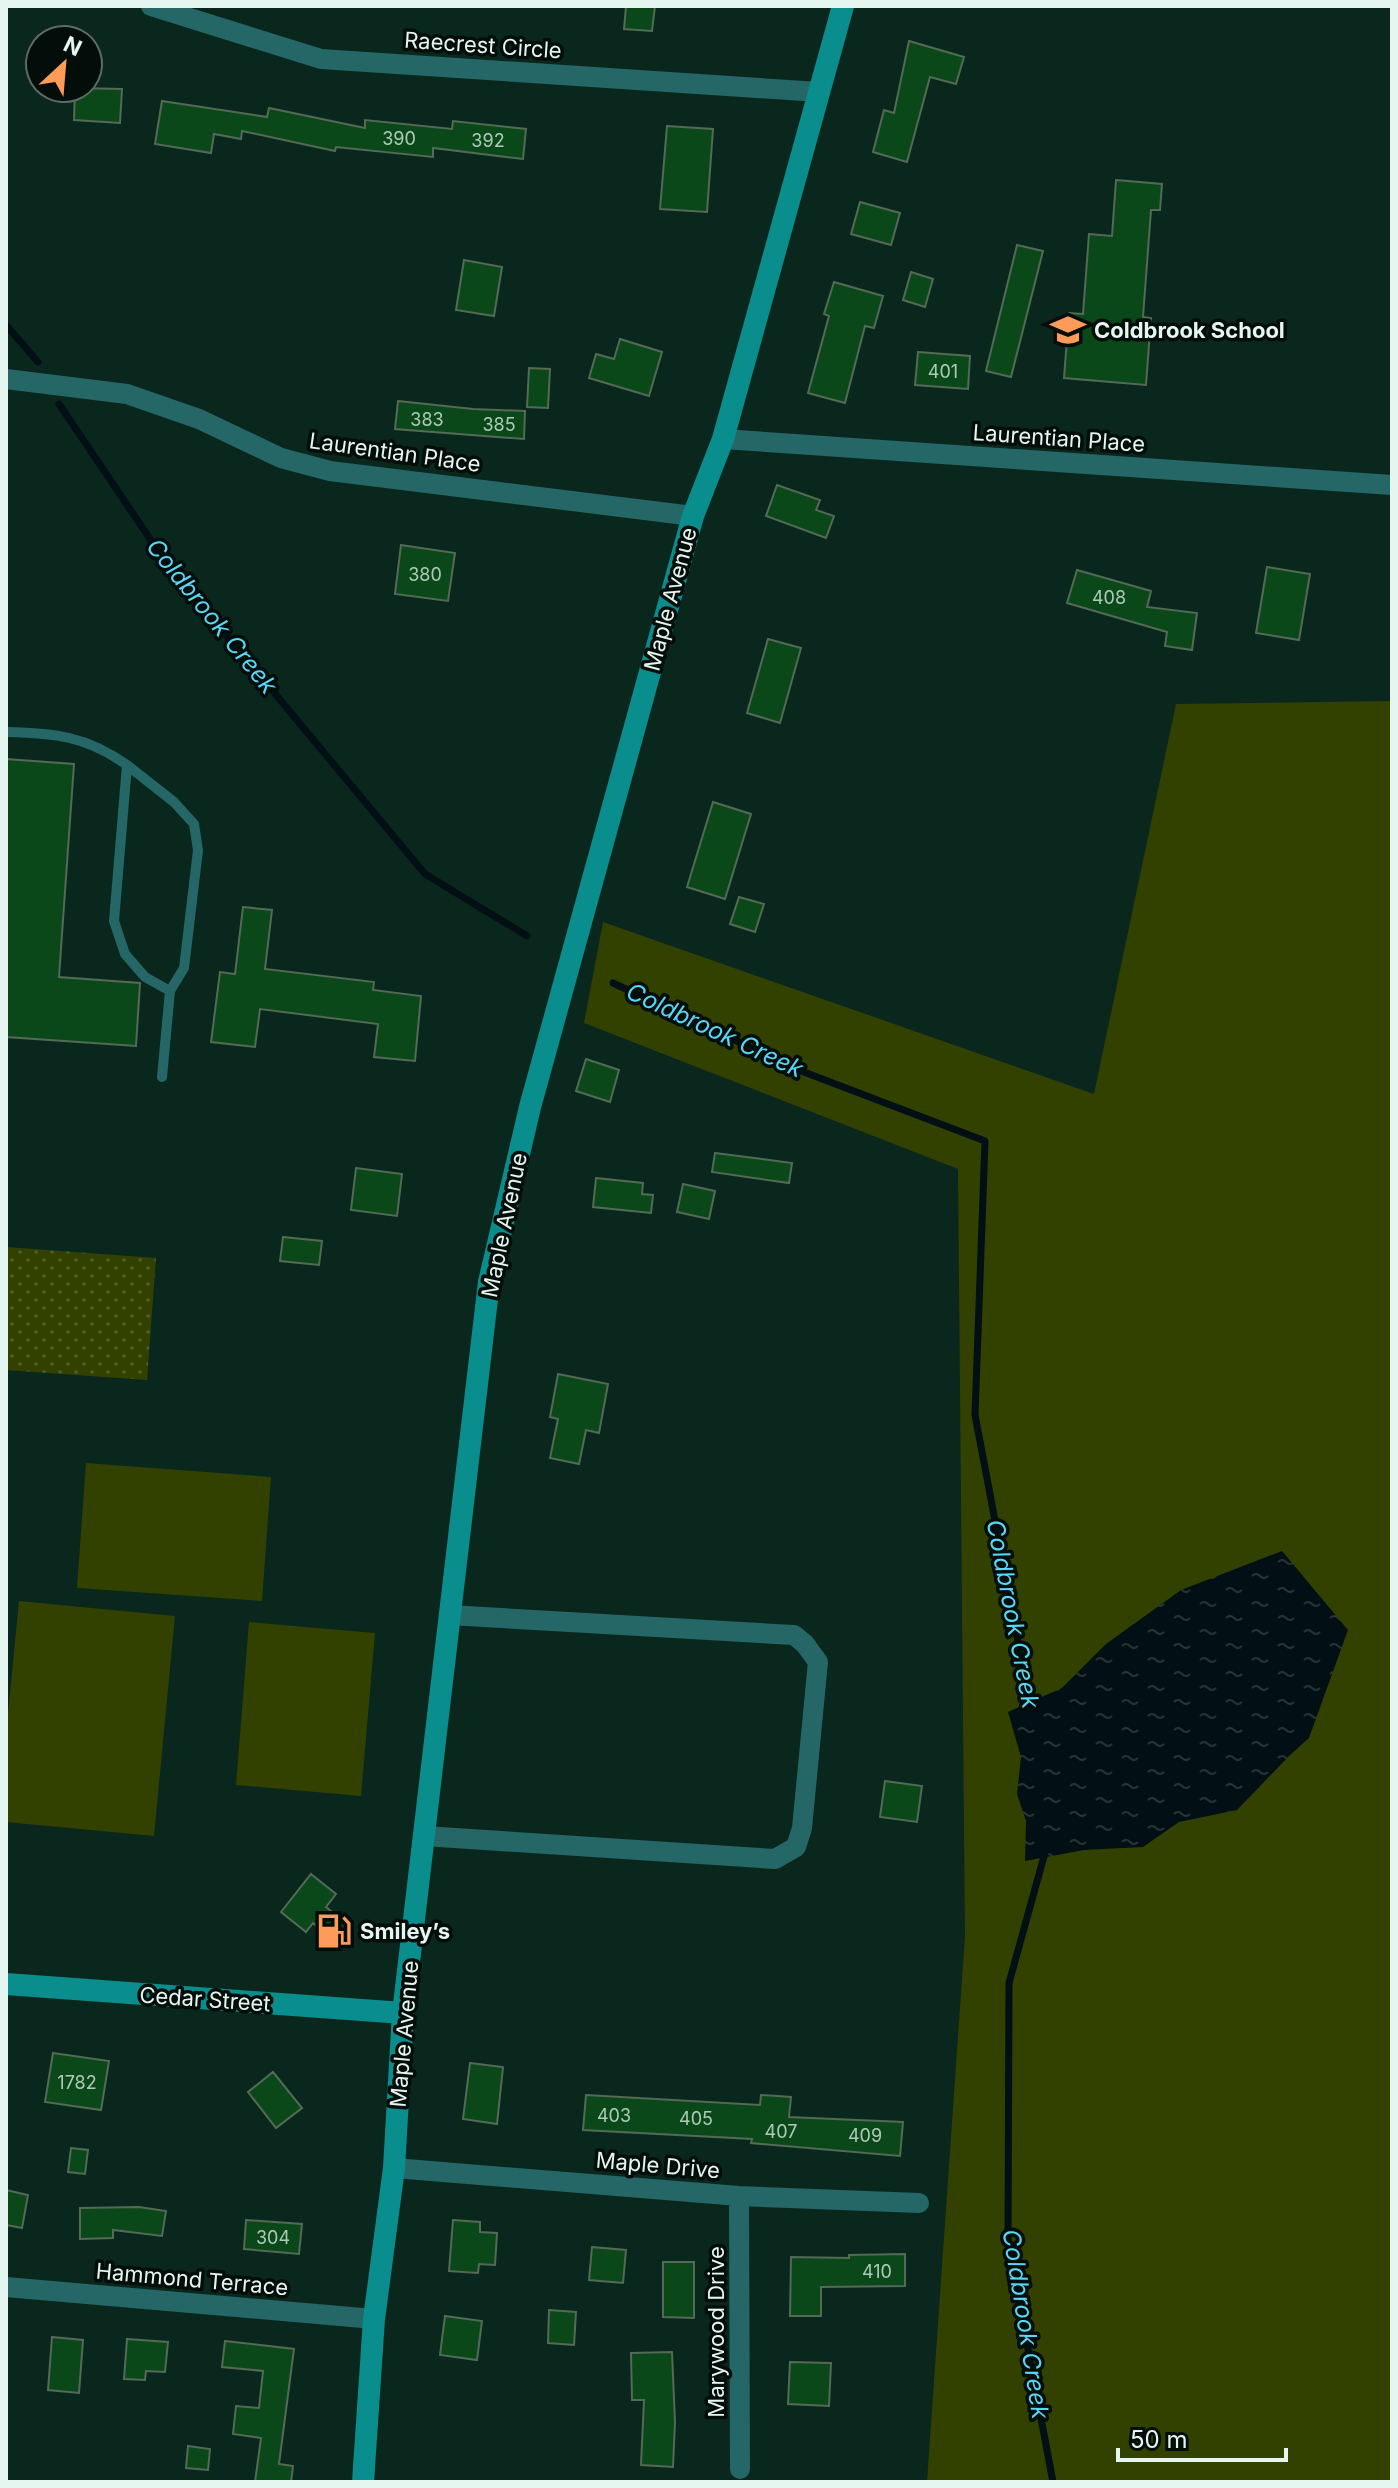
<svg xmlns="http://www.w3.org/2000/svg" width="1398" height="2488" font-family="Inter,sans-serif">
  <defs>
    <pattern id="park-dots" width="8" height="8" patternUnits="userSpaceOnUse" patternTransform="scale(2)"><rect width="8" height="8" fill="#324100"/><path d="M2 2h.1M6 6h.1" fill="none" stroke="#505d26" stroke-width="1.8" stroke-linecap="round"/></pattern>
    <pattern id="water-ripples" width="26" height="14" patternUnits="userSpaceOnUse" patternTransform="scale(2)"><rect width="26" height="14" fill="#020f14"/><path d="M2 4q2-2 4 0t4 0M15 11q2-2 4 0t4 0" fill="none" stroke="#273336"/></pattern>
  </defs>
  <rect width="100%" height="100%" fill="#0a271e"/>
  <path fill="#324100" d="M 1392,701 L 1392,2482 L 927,2482 L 965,1936 L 958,1169 L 584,1023 L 603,922 L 1094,1094 L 1176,704 Z
    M 86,1463 L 271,1477 L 262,1601 L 77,1588 Z
    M 19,1601 L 175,1616 L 154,1836 L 6,1822 L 6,1734 Z
    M 249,1622 L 375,1633 L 361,1796 L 236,1785 Z"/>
  <path fill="url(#park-dots)" d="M 6,1247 L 156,1258 L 147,1380 L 6,1370 Z"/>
  <path fill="url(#water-ripples)" d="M 1282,1551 L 1348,1630 L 1309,1738 L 1290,1755 L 1237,1810 L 1179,1822 L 1143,1847 L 1084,1850 L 1025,1861 L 1026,1821 L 1017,1794 L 1021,1757 L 1008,1712 L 1062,1688 L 1106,1644 L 1181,1590 Z"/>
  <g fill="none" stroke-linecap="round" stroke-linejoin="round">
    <path stroke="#020f14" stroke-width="7" d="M 6,325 L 38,362
      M 59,404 L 167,564 L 425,874 L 527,936
      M 613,983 L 796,1069 L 985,1141 L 975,1415 L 1031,1710
      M 1046,1849 L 1009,1983 L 1008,2243 L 1053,2482"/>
  </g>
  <path fill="#0b4819" stroke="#546956" stroke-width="2" d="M 626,6 L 655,6 L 652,31 L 624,29 Z
    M 909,41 L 964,57 L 956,84 L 930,77 L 907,162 L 873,152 L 884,110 L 894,113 Z
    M 75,88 L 122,89 L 120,123 L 74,120 Z
    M 162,101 L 267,117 L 269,108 L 365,128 L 365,120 L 452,129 L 453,121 L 526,129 L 523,159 L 433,148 L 433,157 L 336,147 L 335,151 L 242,131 L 241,139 L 214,134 L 211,153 L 155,144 Z
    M 667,126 L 713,129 L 707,212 L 660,209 Z
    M 1116,180 L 1162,184 L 1160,210 L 1151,210 L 1143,317 L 1151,318 L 1146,385 L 1064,378 L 1069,313 L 1083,314 L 1089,234 L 1112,236 Z
    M 860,202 L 900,213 L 891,245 L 851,234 Z
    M 1017,245 L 1043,251 L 1011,377 L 986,371 Z
    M 464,260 L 502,267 L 494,316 L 456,310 Z
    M 911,272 L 933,279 L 925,307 L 903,300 Z
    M 834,282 L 883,296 L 874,328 L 865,326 L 845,403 L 808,393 L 829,316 L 824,314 Z
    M 620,339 L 662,352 L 649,396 L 589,378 L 596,354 L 614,359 Z
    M 918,352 L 970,356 L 968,389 L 915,385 Z
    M 529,368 L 550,369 L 548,408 L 527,407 Z
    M 398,401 L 473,409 L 525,411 L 524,439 L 395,429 Z
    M 777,485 L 820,500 L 816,510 L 834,516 L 826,538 L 766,516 Z
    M 401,545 L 455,553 L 448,601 L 395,594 Z
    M 1267,567 L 1310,574 L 1299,640 L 1256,633 Z
    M 1077,570 L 1151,591 L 1147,607 L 1197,613 L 1192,650 L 1165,646 L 1167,632 L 1067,603 Z
    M 768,639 L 801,648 L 780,723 L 747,713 Z
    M 6,759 L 74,764 L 59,977 L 140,983 L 136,1046 L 6,1037 Z
    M 713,802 L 751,814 L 725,899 L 687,887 Z
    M 739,897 L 764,904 L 755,932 L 730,924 Z
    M 243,907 L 272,910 L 265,969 L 374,982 L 373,990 L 421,996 L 415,1061 L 374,1057 L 378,1024 L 260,1009 L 255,1047 L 211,1042 L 220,972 L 235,974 Z
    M 586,1059 L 619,1070 L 610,1102 L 576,1091 Z
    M 715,1153 L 792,1163 L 789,1183 L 712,1172 Z
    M 356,1168 L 402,1174 L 397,1216 L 351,1210 Z
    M 596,1178 L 643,1183 L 642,1194 L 653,1195 L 651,1213 L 593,1207 Z
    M 683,1184 L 715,1191 L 709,1219 L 677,1212 Z
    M 283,1237 L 322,1241 L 319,1265 L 280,1261 Z
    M 558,1374 L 608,1384 L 599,1433 L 586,1430 L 579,1464 L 550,1458 L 558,1419 L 550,1417 Z
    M 885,1781 L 922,1786 L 917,1822 L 880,1817 Z
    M 311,1874 L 336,1894 L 326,1907 L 353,1929 L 339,1945 L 313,1923 L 306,1932 L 281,1912 Z
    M 53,2053 L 109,2061 L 101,2110 L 45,2102 Z
    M 470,2063 L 503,2067 L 497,2124 L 463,2119 Z
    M 273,2072 L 302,2108 L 276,2128 L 248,2092 Z
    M 586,2095 L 760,2105 L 761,2095 L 791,2097 L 789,2117 L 903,2122 L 900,2156 L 751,2143 L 752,2139 L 583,2130 Z
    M 71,2148 L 88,2150 L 85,2174 L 68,2172 Z
    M 6,2190 L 28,2195 L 22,2228 L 6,2225 Z
    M 139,2207 L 166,2211 L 162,2236 L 113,2230 L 113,2238 L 80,2239 L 80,2208 Z
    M 246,2220 L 302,2224 L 299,2254 L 244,2249 Z
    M 453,2220 L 480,2222 L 480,2232 L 497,2233 L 495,2265 L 479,2264 L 478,2273 L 449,2271 Z
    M 592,2247 L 626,2250 L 623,2283 L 589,2280 Z
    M 905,2254 L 905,2286 L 821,2287 L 821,2316 L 790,2316 L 791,2257 L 849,2258 L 849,2255 Z
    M 663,2262 L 694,2262 L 694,2318 L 663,2317 Z
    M 549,2310 L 576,2312 L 574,2345 L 548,2343 Z
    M 445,2316 L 482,2321 L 477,2360 L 440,2355 Z
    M 52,2337 L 83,2340 L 79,2393 L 48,2390 Z
    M 127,2339 L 168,2342 L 165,2372 L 146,2371 L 145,2380 L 124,2379 Z
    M 225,2341 L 294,2349 L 279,2464 L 293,2466 L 291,2482 L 255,2482 L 261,2438 L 233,2434 L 236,2406 L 259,2408 L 263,2371 L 222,2367 Z
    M 672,2352 L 675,2422 L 673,2467 L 641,2465 L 644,2400 L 632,2400 L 631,2353 Z
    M 790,2362 L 831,2363 L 829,2406 L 788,2404 Z
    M 188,2446 L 210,2449 L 208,2470 L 186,2468 Z"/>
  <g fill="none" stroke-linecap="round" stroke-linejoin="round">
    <path stroke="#256666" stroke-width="10" d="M 6,732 C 55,733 86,736 127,765 L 114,921 L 125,954 L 145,977 L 170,991 L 162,1077
      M 127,765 L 174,802 L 194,824 L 198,850 L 184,968 L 170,991"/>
    <path stroke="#256666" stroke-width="20" d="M 151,6 L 321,59 L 819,92
      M 6,379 L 127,394 L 199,419 L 281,458 L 330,471 L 693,516
      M 723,439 L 1392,485
      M 424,1836 L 775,1859 L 796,1847 L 802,1828 L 818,1662 L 805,1644 L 794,1635 L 449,1615
      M 394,2168 L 739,2196 L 919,2203
      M 739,2196 L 740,2469
      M 6,2287 L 374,2319"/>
    <path stroke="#0a8e8d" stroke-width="22" d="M 6,1984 L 403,2013
      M 363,2482 L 374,2319 L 394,2168 L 403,2013 L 489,1282 L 530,1107 L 693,516 L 723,439 L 843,6"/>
  </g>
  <defs>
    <g id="school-bare" transform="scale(2.76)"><path d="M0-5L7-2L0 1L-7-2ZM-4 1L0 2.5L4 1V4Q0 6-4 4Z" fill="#fe9b59" stroke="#030d09" stroke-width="2.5" paint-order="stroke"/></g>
    <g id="fuel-bare" transform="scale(2.76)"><path d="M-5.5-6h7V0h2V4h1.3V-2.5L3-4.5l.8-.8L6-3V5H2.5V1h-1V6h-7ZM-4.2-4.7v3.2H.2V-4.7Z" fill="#fe9b59" stroke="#030d09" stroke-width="2.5" paint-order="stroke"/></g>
  </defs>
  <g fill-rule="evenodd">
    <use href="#school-bare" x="1068" y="330"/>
    <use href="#fuel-bare" x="334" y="1931"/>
  </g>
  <g text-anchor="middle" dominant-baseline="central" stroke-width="7" stroke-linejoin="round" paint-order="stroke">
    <g font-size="18" fill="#aecaba">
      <text x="399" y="138">390</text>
      <text x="488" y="140">392</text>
      <text x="943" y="371">401</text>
      <text x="427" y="419">383</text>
      <text x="499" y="424">385</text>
      <text x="425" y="574">380</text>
      <text x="1109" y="597">408</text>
      <text x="77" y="2082">1782</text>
      <text x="614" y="2115">403</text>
      <text x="696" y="2118">405</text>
      <text x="781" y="2131">407</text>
      <text x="865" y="2135">409</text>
      <text x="273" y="2237">304</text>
      <text x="877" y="2271">410</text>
    </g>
    <g font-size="22" fill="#e5f5ef" stroke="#030d09">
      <text transform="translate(483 45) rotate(4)">Raecrest Circle</text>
      <text transform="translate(1059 438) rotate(4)">Laurentian Place</text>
      <text transform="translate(395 452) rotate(8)">Laurentian Place</text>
      <text transform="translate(670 599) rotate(-75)">Maple Avenue</text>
      <text transform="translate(504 1225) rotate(-78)">Maple Avenue</text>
      <text transform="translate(205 1999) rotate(4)">Cedar Street</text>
      <text transform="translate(404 2034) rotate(-85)">Maple Avenue</text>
      <text transform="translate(658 2165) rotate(5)">Maple Drive</text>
      <text transform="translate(192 2279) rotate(5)">Hammond Terrace</text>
      <text transform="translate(716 2332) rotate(-90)">Marywood Drive</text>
    </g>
    <g font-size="22" font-weight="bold" fill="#e5f5ef" stroke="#030d09" text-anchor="start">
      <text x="1094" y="330">Coldbrook School</text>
      <text x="360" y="1931">Smiley’s</text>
    </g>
    <g font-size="24" font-style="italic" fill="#56d8f8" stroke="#030d09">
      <text transform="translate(212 616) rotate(51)">Coldbrook Creek</text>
      <text transform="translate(715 1030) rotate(25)">Coldbrook Creek</text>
      <text transform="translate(1013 1614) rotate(79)">Coldbrook Creek</text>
      <text transform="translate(1026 2324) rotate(81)">Coldbrook Creek</text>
    </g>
  </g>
  <rect width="1398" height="2488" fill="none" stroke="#e5f5ef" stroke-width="16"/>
  <g transform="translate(64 64) rotate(26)"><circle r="38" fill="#030d09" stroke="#5d6a65" stroke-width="2"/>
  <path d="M0-6L14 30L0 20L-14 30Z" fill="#fe9b59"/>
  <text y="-12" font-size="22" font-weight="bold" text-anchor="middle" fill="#e5f5ef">N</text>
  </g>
  <path d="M1118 2448v12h168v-12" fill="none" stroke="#e5f5ef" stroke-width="4"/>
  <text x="1130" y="2448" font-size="24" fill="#e5f5ef" stroke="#030d09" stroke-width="6" paint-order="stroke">50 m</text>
</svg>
